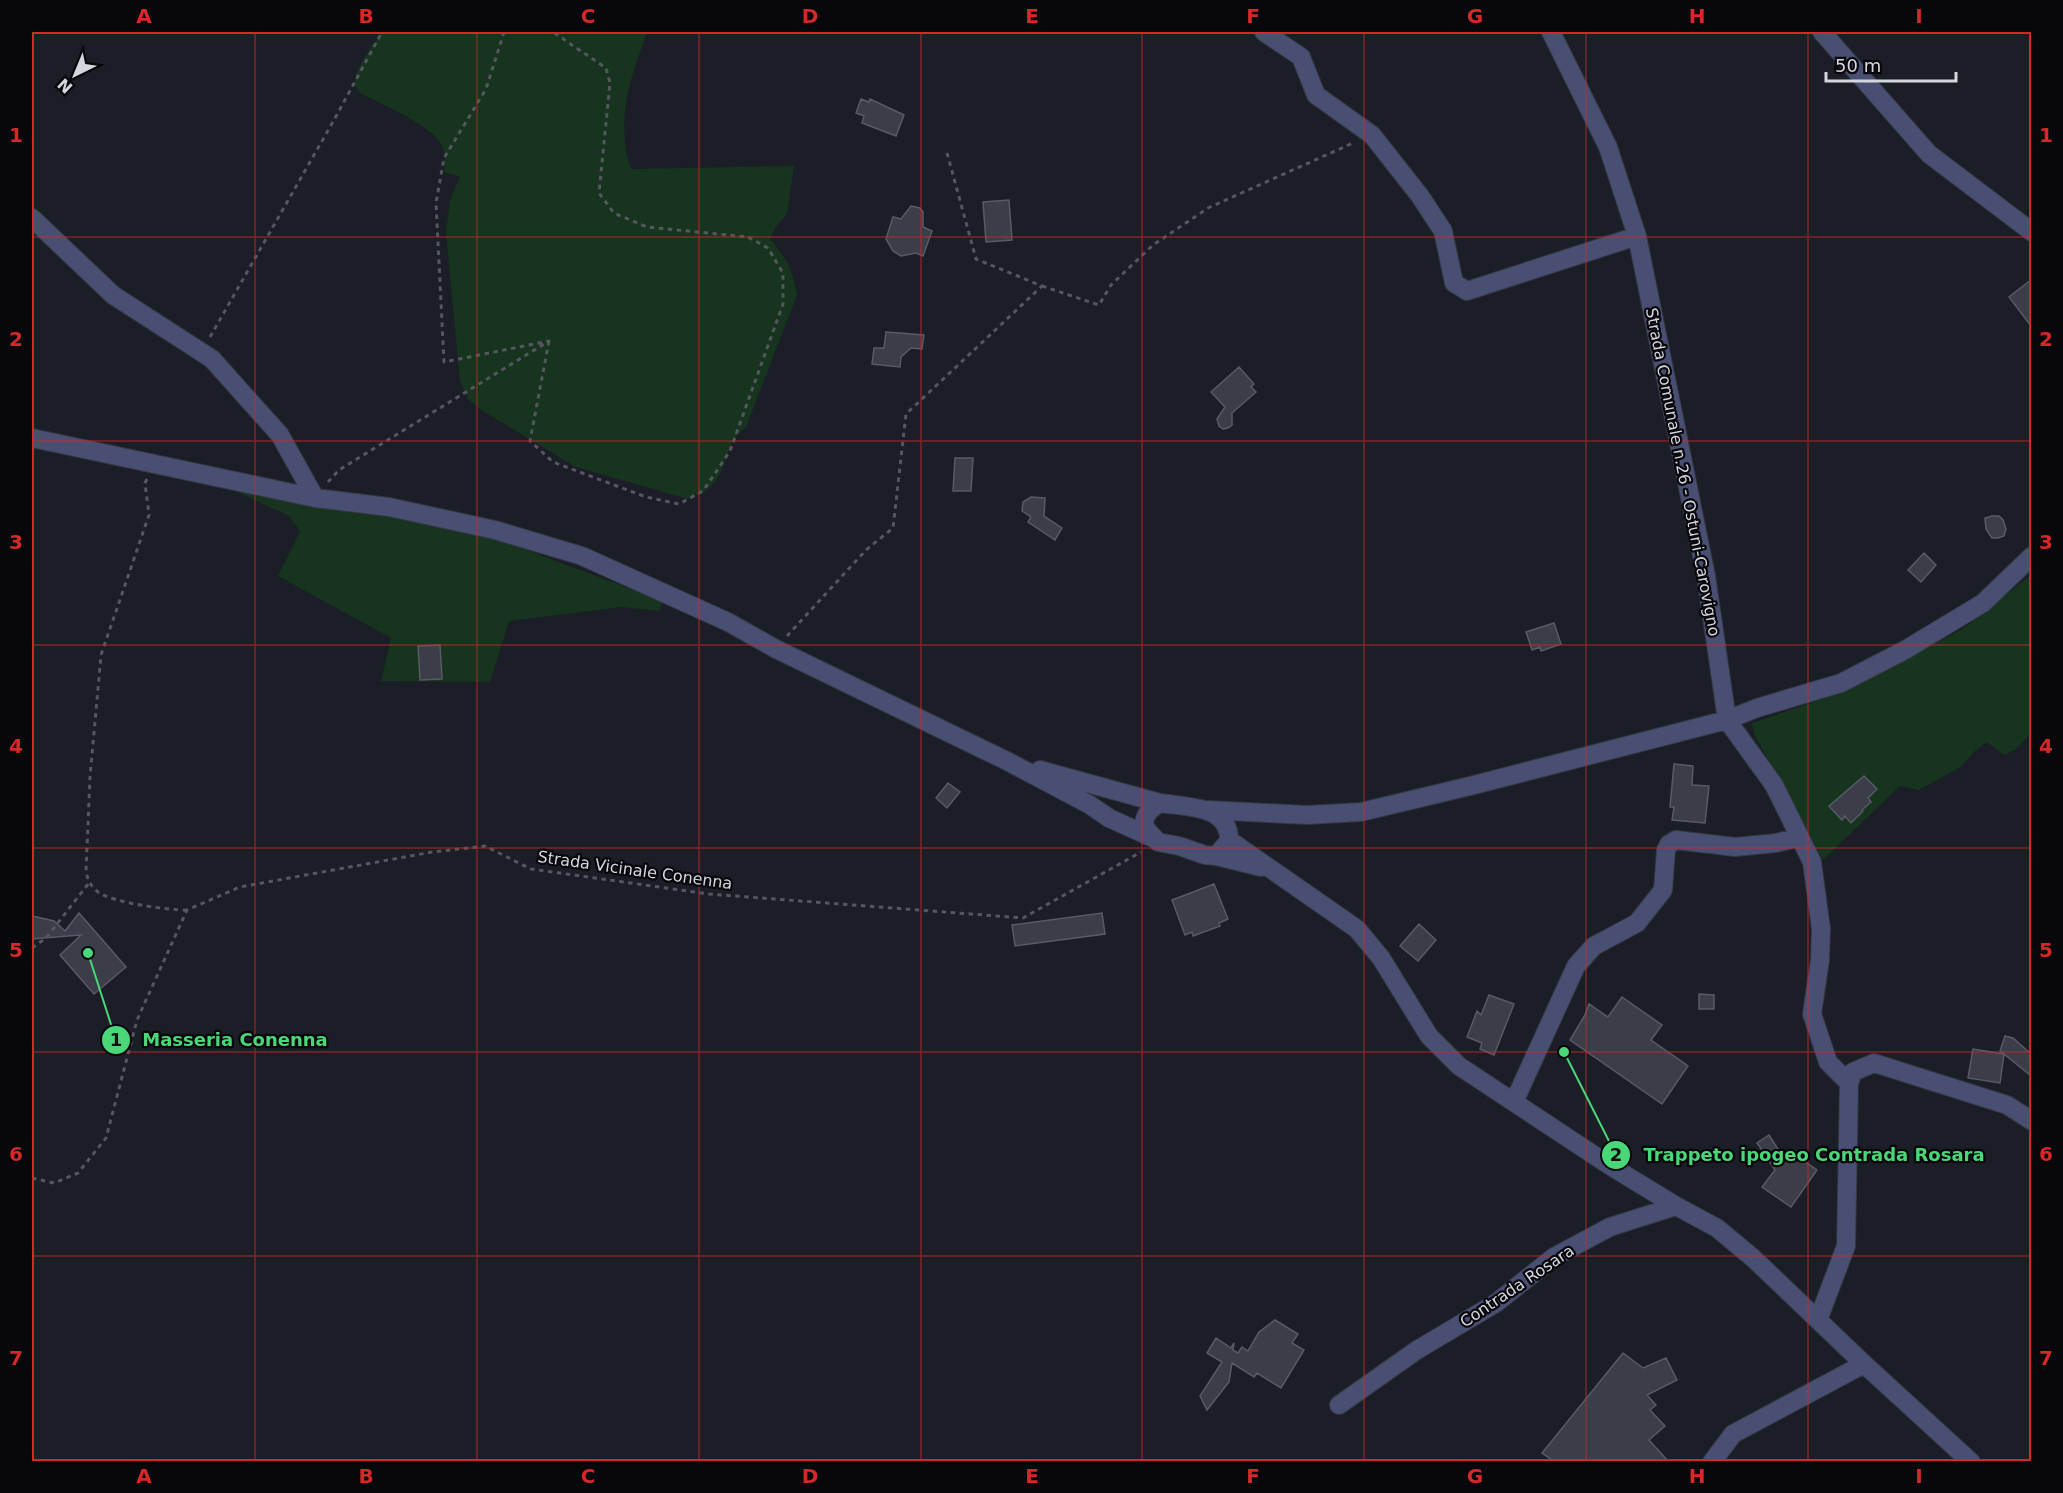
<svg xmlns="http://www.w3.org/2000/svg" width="2063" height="1493" font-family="'DejaVu Sans',sans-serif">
  <rect width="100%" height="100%" fill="#1b1d27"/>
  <path fill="#17341f" d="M 382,32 L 647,32 C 634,71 621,100 625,142 C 626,152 627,160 632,169 L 794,166 L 787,214 L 775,228 L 770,239 C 787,258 793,270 797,295 L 746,427 C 717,449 734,484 688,499 L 576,467 L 483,411 L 468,399 L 460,381 L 446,233 L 450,200 L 460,177 L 444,172 C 445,164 446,151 441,144 C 430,124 380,104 360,93 C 358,90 356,88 355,84 C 353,70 374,43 382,32 Z
    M 234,482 L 484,534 L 663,601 L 659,611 L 622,607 L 509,621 L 490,682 L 381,681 L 391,638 L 278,576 L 300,531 L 289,516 L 233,490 Z
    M 2031,575 L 2031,733 L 2015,750 L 2004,755 L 1987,742 L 1975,751 L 1962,766 L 1919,790 L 1900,786 L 1823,860 L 1754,734 L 1752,723 L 1831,696 L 1963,629 Z"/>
  <path fill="#3b3d49" stroke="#585a67" stroke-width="1.5" d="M 861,99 L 869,102 L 870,99 L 904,115 L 896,136 L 862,123 L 864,116 L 856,113 Z
    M 1009,200 L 1012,240 L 986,242 L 983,202 Z
    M 911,206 L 920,208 L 923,212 L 923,227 L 932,231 L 923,256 L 916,253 L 901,256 L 893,251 L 886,239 L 893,217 L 901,219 Z
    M 2031,280 L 2031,326 L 2009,297 Z
    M 886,332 L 924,335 L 922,349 L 911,348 L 901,357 L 900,367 L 872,364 L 874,348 L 884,348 Z
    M 1239,367 L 1254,384 L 1251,387 L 1256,392 L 1232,413 L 1232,425 L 1228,428 L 1223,429 L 1219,426 L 1217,419 L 1225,407 L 1211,392 Z
    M 955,458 L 973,458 L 971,491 L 953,491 Z
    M 1031,497 L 1045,498 L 1044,516 L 1062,528 L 1055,540 L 1028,522 L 1031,517 L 1022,511 L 1023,502 Z
    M 1992,516 L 1999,516 L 2003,520 L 2006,529 L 2004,536 L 1998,538 L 1992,538 L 1986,529 L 1985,518 Z
    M 1924,553 L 1936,565 L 1921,582 L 1908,570 Z
    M 1554,623 L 1561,644 L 1541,651 L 1540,647 L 1532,650 L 1526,632 Z
    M 440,645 L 442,679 L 420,680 L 418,646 Z
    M 1674,764 L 1693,766 L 1692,785 L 1709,786 L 1705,823 L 1672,820 L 1674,807 L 1670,807 Z
    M 1864,776 L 1877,789 L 1868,798 L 1871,802 L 1862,810 L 1863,811 L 1851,823 L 1845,816 L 1842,820 L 1829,806 Z
    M 948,783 L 960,792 L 947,808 L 936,798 Z
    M 1214,884 L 1228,919 L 1219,923 L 1220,926 L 1193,936 L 1192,932 L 1185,935 L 1172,900 Z
    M 79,913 L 126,967 L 94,994 L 60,955 L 81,935 L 32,939 L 32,916 L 54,921 L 65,931 Z
    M 1102,913 L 1105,934 L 1015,946 L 1012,925 Z
    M 1419,924 L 1436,940 L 1418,961 L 1400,946 Z
    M 1699,994 L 1714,995 L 1714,1009 L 1699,1009 Z
    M 1489,995 L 1514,1004 L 1494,1055 L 1480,1049 L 1482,1043 L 1467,1037 L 1477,1011 L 1481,1015 Z
    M 1622,997 L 1662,1025 L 1651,1040 L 1688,1066 L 1662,1104 L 1570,1040 L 1585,1015 L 1589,1004 L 1608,1017 Z
    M 2005,1036 L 2013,1038 L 2031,1054 L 2031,1076 L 2004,1054 L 2000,1083 L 1968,1078 L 1973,1049 L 2004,1054 L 2000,1051 Z
    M 1769,1135 L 1783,1157 L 1788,1150 L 1817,1170 L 1791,1207 L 1762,1187 L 1775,1170 L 1757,1143 Z
    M 1275,1320 L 1298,1334 L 1292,1343 L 1304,1350 L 1281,1388 L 1257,1373 L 1254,1377 L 1232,1363 L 1229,1382 L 1207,1410 L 1200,1396 L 1222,1362 L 1207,1353 L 1216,1338 L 1231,1348 L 1234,1343 L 1233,1350 L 1238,1353 L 1242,1347 L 1248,1351 L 1259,1332 Z
    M 1623,1353 L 1643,1368 L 1666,1358 L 1677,1380 L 1647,1395 L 1656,1405 L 1650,1410 L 1665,1426 L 1649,1440 L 1668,1461 L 1554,1461 L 1542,1453 Z"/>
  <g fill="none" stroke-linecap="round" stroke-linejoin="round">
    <g stroke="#353741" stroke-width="20">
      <path id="minor" d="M 1264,32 L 1301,57 L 1316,95 L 1372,135 L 1420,196 L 1443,231 L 1454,283 L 1467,291 L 1637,236
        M 1551,32 L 1608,147 L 1637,236 L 1706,576 L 1727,720 L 1774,785 L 1812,862 L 1821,929 L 1820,960 L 1812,1014 L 1828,1062 L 1849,1083 L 1846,1246 L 1818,1320
        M 1822,32 L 1929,154 L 2032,232
        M 32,218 L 113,295 L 212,359 L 280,435 L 315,498
        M 32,438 L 315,498 L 389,507 L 495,530 L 582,556 L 728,622 L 776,649 L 1007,761 L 1090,805 L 1109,818 L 1153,838
        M 1040,770 L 1160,803
        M 1160,803 C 1186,807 1230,805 1229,841 L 1216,856 L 1205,855 L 1179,846 L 1158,842 L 1144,827 C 1144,814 1149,810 1160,803 Z
        M 1208,810 L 1307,815 L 1361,812 L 1470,786 L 1727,720 L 1757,708 L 1841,683 L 1905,650 L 1983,603 L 2032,556
        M 1229,840 L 1357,929 L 1381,958 L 1429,1036 L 1459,1066 L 1609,1165 L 1676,1206 L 1717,1228 L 1753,1258 L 1864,1364 L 1971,1462
        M 1216,856 L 1261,867
        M 1849,1083 L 1853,1072 L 1874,1063 L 2007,1105 L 2032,1121
        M 1514,1102 L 1576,966 L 1594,946 L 1637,923 L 1663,890 L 1666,850 L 1669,844 L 1676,840 L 1735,847 L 1776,843 L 1800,837
        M 1339,1405 L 1417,1350 L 1496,1303 L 1554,1257 L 1610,1227 L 1676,1206
        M 1712,1462 L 1733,1434 L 1864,1364"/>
    </g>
    <path stroke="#55565f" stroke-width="3" stroke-dasharray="4.5 4.5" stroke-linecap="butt" d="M 1042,286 L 1099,305 L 1111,285 L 1153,245 L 1208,208 L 1353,143
      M 210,337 L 334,120 L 382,32
      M 549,341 L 530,441 L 553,462 L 646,497 L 679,504 L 703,491 L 730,451 L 783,304 L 783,273 L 768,248 L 748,237 L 647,227 L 614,213 L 599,193 L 610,83 L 606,68 L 553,32
      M 147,479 L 145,483 L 149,515 L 101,655 L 90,777 L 86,872 C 88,881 91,886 98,892 C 114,903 167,910 187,910
      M 328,482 L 339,470 L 549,341 L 444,362 L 436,203 L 444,158 L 486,89 L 504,32
      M 787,636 L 866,550 L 893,528 L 906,414 L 1042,286 L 976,259 L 947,153
      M 32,948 L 46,938 L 89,883
      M 32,1178 L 54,1183 L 78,1173 L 106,1138 L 137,1020 L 187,910 L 240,887 L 432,852 L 485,846 L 531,869 L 709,894 L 1023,918 L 1141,852"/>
    <use href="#minor" stroke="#494e73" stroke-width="18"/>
  </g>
  <path fill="none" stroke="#d62828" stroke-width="1.5" stroke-opacity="0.55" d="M 255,32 L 255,1462M 477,32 L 477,1462M 699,32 L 699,1462M 921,32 L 921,1462M 1142,32 L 1142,1462M 1364,32 L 1364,1462M 1586,32 L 1586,1462M 1808,32 L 1808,1462M 32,237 L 2032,237M 32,441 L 2032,441M 32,645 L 2032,645M 32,848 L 2032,848M 32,1052 L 2032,1052M 32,1256 L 2032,1256"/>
  <g text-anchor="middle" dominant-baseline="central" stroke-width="4.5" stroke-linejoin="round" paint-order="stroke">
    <g font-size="16" fill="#d6d7de" stroke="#07070c">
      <text transform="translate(1683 472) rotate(79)">Strada Comunale n.26 - Ostuni-Carovigno</text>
      <text transform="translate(635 870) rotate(8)">Strada Vicinale Conenna</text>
      <text transform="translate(1517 1286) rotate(-34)">Contrada Rosara</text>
    </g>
  </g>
  <path fill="none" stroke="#4ad778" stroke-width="2" d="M88 953L116 1040M1564 1052L1616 1155"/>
  <g fill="#4ad778" stroke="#07070c" stroke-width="2">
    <circle cx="88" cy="953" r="6"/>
    <circle cx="1564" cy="1052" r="6"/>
    <circle cx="116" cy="1040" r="15"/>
    <circle cx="1616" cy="1155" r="15"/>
  </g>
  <g font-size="18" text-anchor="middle" font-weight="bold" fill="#111">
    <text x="116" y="1046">1</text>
    <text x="1616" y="1161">2</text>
  </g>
  <g font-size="18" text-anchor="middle" font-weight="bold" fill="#4ad778" stroke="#07070c" stroke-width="4.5" stroke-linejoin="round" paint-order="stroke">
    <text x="235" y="1046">Masseria Conenna</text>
    <text x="1814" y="1161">Trappeto ipogeo Contrada Rosara</text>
  </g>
  <rect width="2063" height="1493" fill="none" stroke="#07070c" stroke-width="66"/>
  <g transform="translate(75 75) rotate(223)" stroke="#07070c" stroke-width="4.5" paint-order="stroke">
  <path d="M0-4.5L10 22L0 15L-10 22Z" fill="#d6d7de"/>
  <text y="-9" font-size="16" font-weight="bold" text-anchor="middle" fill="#d6d7de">N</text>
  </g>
  <path d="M1826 72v9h130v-9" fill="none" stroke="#d6d7de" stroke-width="3"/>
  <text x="1835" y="72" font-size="18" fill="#d6d7de" stroke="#07070c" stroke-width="4.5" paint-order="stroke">50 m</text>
  <rect x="33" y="33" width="1997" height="1427" fill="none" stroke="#d62828" stroke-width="2"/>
  <g font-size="20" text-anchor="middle" font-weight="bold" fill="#d62828">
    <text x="144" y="23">A</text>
    <text x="366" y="23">B</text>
    <text x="588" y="23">C</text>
    <text x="810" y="23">D</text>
    <text x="1032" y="23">E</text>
    <text x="1253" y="23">F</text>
    <text x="1475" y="23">G</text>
    <text x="1697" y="23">H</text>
    <text x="1919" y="23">I</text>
    <text x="16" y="142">1</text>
    <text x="2046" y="142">1</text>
    <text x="16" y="346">2</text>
    <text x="2046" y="346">2</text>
    <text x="16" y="549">3</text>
    <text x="2046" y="549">3</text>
    <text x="16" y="753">4</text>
    <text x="2046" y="753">4</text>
    <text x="16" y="957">5</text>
    <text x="2046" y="957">5</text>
    <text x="16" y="1161">6</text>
    <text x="2046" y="1161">6</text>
    <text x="16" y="1365">7</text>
    <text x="2046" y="1365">7</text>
    <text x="144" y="1483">A</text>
    <text x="366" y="1483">B</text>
    <text x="588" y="1483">C</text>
    <text x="810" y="1483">D</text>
    <text x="1032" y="1483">E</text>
    <text x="1253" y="1483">F</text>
    <text x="1475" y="1483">G</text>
    <text x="1697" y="1483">H</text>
    <text x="1919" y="1483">I</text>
  </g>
</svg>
